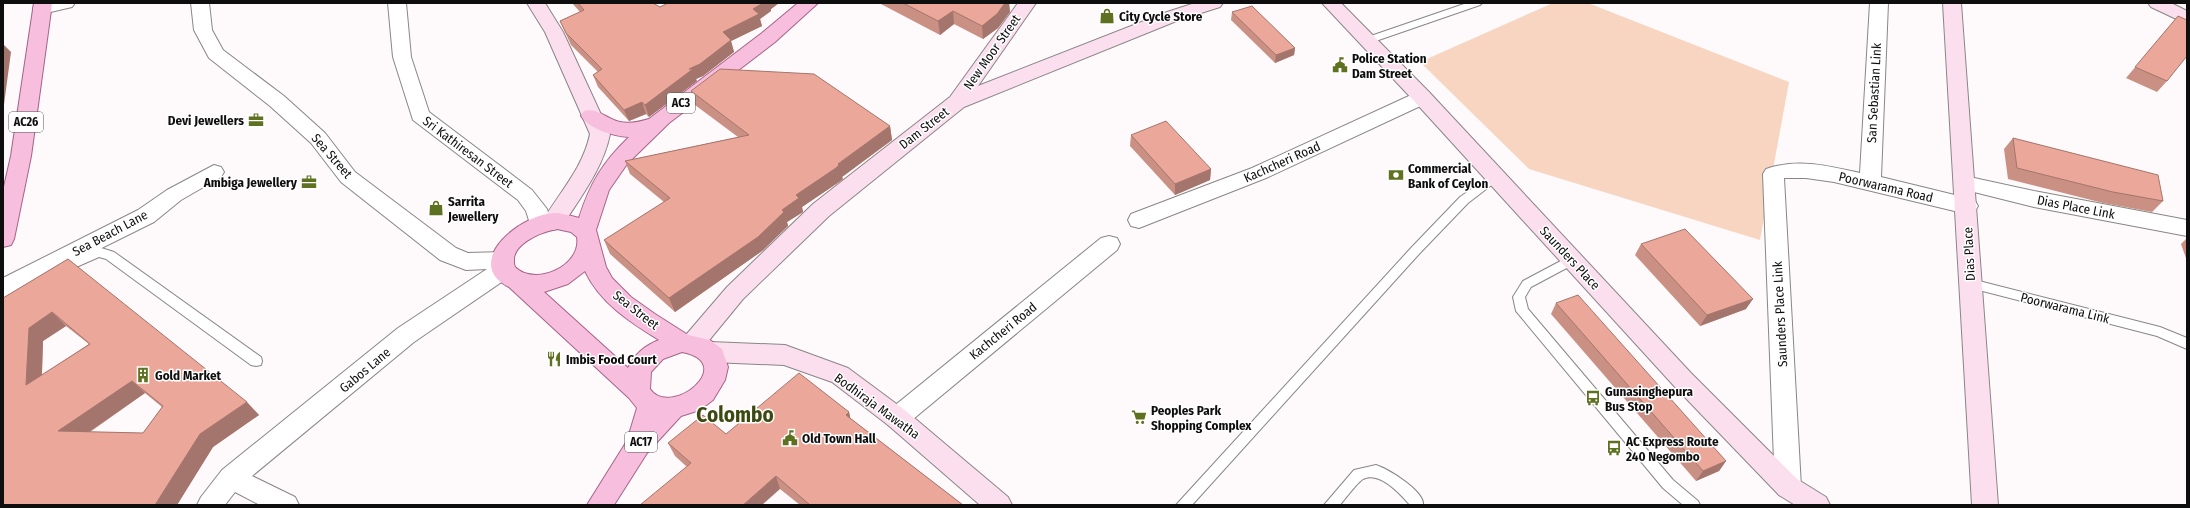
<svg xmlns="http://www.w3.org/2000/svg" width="2190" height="508" font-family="'Fira Sans Condensed',sans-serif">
  <rect width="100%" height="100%" fill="#fefafb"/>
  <path fill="#f7d5c0" d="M 1553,3 L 1588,3 L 1789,82 L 1760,240 L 1529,169 L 1420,62 Z"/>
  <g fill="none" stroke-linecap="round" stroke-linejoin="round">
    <g stroke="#898686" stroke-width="2">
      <path id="lane" d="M 1467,3 L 1482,3 L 1480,5 L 1370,43 L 1362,43 L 1361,41 L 1362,39 Z
        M 1494,173 L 1500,177 L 1498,180 L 1468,203 L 1419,254 L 1192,505 L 1176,505 L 1411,248 L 1460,197 Z
        M 98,247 L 114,252 L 261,357 L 262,361 L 261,365 L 256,366 L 251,365 L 106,259 L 99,257 L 58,275 L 54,273 L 52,270 L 54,267 Z
        M 1572,255 L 1576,257 L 1578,260 L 1576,263 L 1531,287 L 1525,297 L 1528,309 L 1673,480 L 1698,501 L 1700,505 L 1683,505 L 1663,488 L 1516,311 L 1513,297 L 1523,281 Z
        M 1971,279 L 2160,327 L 2187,338 L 2187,349 L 2157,336 L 1967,287 L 1965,284 L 1967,281 Z
        M 25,281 L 29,283 L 31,286 L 29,289 L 3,302 L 3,291 Z
        M 1376,465 C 1388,469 1425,491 1423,505 L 1410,505 C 1400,494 1380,471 1363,479 C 1357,483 1345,499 1340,505 L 1324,505 L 1354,470 Z"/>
    </g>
    <g stroke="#898686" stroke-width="2">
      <path id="street" d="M 40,3 L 75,3 L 72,7 L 42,14 L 36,12 L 33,8 L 36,4 Z
        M 191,3 L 209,3 L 212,30 L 223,50 L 284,96 L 325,133 L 355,172 L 456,248 L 468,253 L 503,252 L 511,254 L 514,260 L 512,264 L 515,269 L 512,275 L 414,342 L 252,476 L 295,497 L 299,505 L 260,505 L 235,492 L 225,505 L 197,505 L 201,497 L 222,470 L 398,328 L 487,269 L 466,270 L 440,260 L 341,182 L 311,143 L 270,106 L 209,58 L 194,30 Z
        M 388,3 L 406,3 L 411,57 L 429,112 L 532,190 L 547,209 L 551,224 L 548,230 L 540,232 L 532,230 L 526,211 L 518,200 L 413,120 L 393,57 Z
        M 1870,3 L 1888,3 L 1881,177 L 1967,198 L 1975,201 L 1978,206 L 1975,211 L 1967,214 L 1834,182 L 1806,178 L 1784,178 L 1801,487 L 1797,495 L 1788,498 L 1779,495 L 1775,487 L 1763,174 L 1766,169 C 1798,158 1828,166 1860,173 Z
        M 1422,90 L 1429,92 L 1432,97 L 1429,102 L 1266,178 L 1139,228 L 1131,226 L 1128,220 L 1131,214 L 1252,168 Z
        M 214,165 L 221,167 L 224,172 L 221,177 L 181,200 L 154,222 L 3,297 L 3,278 L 138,210 L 167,190 Z
        M 1965,176 L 2034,191 L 2187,220 L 2187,236 L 2034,207 L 1958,188 L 1955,183 L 1958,178 Z
        M 1109,236 L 1117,238 L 1120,244 L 1117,250 L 906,425 L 897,428 L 888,425 L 885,418 L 888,411 L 1101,238 Z"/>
    </g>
    <g stroke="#898686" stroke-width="2">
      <path id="secondary" d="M 527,3 L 545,3 L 563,32 L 610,134 C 603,169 579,199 561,228 L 553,230 L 545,228 L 542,222 C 559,193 583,168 590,134 L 545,32 Z
        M 1018,3 L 1036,3 L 978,86 L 1167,12 L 1195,3 L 1223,3 L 1220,7 L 1179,20 L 964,107 L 829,216 L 743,299 L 706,344 L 711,342 L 785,345 L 848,368 L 906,411 L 1008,497 L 1012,505 L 980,505 L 888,425 L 832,382 L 784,365 L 711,362 L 703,359 L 700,350 L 693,352 L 685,350 L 681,343 L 685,336 L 727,287 L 813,204 L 950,97 Z
        M 1322,3 L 1341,3 L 1429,92 L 1691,373 L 1797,479 L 1826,497 L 1830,505 L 1795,505 L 1779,495 L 1675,387 L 1415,102 Z
        M 1943,3 L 1961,3 L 1998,505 L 1972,505 Z
        M 2148,3 L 2171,3 L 2187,11 L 2187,24 L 2151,7 Z"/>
    </g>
    <g stroke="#a46487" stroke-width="2">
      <path id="primary" d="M 34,3 L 52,3 L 31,156 L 14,239 L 11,245 L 3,247 L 3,191 L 11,156 Z
        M 798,3 L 818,3 L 775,42 L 669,123 L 627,164 L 609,190 L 596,230 L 606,267 L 612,278 L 631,297 L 655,314 L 688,335 L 710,340 L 722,349 L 728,367 L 725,380 L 713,400 L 700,410 L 681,416 L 647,453 L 614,505 L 587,505 L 627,441 L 637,408 L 629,398 L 509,287 C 460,263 523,211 558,213 C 565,214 572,216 579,218 C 590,183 603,162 629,137 C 614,136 590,130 581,116 L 584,111 C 598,107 606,119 620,122 C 630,124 639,122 649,119 L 762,33 ZM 557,229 L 571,232 L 577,237 C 582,266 535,287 515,267 C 507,245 541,232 557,229 ZM 585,271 C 600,303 630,322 659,340 C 644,346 635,354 628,368 L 544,292 L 568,284 ZM 682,352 C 739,363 671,419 650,389 L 651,372 L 663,359 Z"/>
    </g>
    <use href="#lane" fill="#fff" fill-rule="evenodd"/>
    <use href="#street" fill="#fff" fill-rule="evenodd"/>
    <use href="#secondary" fill="#fcdfee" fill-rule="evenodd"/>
    <use href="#primary" fill="#f8bede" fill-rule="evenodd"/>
  </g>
  <path fill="#ca9084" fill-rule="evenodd" d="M 572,3 L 653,3 L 660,7 L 668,3 L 779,3 L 771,9 L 771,11 L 760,19 L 762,26 L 731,41 L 734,52 L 703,76 L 696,79 L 697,81 L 649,117 L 646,114 L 629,121 L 598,87 L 593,75 L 598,72 L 571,45 L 560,21 L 580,12 Z
    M 879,3 L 1009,3 L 1010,12 L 998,28 L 983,39 L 954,24 L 940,35 Z
    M 1232,12 L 1295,48 L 1294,55 L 1275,63 L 1231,20 Z
    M 2169,27 L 2167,81 L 2157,92 L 2126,78 Z
    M 691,91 L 890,126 L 892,140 L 842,177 L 843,179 L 839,182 L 802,207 L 803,212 L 787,222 L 788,226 L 762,251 L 675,312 L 610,254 L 604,240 L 664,202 L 630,174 L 625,161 L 738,137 L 695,105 Z
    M 1131,135 L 1211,169 L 1210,180 L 1175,195 L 1130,146 Z
    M 2013,138 L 2163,201 L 2152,212 L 2103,203 L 2008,179 L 2004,149 Z
    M 2187,238 L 2187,261 L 2181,244 Z
    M 1641,244 L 1746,309 L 1700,326 L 1635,255 Z
    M 68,259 L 259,415 L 213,447 L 177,505 L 3,505 L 3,298 ZM 66,326 L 89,344 L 42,375 L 43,341 ZM 145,393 L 162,407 L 143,433 L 90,432 Z
    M 1556,303 L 1726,461 L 1719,471 L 1696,481 L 1551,314 Z
    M 849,412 L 850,418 L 963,505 L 800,505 L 780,489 L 686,466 L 675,456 L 668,443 L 726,434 Z"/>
  <path fill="#a4756c" d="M 763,3 L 779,3 L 771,9 L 771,11 L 760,19 L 762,26 L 731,41 L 734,52 L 703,76 L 696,79 L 697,81 L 649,117 L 645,105 L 689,69 L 723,32 L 753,9 Z
    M 1005,3 L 1009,3 L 1010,12 L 998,28 L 983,39 L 982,26 Z
    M 953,11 L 954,24 L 940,35 L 938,21 Z
    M 3,44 L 11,52 L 3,112 Z
    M 1295,48 L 1294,55 L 1275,63 L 1276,55 Z
    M 642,102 L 646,114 L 629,121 L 624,110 Z
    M 890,126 L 892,140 L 842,177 L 843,179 L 839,182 L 802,207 L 803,212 L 787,222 L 788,226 L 762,251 L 675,312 L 669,298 L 782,210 L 796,195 Z
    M 1211,169 L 1210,180 L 1175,195 L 1175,184 Z
    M 1753,299 L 1746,309 L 1700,326 L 1707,315 Z
    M 52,312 L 66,326 L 43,341 L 41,398 L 26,385 L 29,328 Z
    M 132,381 L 145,393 L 73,443 L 58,431 Z
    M 247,402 L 259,415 L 213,447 L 177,505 L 155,505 L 200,434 Z
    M 849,412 L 852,425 L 846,415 Z
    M 1726,461 L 1719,471 L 1696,481 L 1703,471 Z
    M 776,476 L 780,489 L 762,505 L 743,505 Z"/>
  <path fill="#eba79a" stroke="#a4756c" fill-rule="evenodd" d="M 578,3 L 653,3 L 660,7 L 668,3 L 763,3 L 753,9 L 759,14 L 723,32 L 731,40 L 700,64 L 689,69 L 693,69 L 645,105 L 642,102 L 624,110 L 593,75 L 602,69 L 566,33 L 560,21 L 584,10 Z
    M 903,3 L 1005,3 L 997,14 L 982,26 L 953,11 L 938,21 Z
    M 1252,6 L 1295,48 L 1276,55 L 1232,12 Z
    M 2178,16 L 2187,20 L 2187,56 L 2167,81 L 2135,67 Z
    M 720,69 L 814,74 L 890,126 L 838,164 L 839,165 L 836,168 L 796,195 L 799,198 L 782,210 L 784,212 L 758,237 L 669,298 L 604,240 L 670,198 L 625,161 L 749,135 L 691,91 Z
    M 1166,121 L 1211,169 L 1175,184 L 1131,135 Z
    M 2013,138 L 2158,175 L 2163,201 L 2113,192 L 2017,168 Z
    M 1685,229 L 1753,299 L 1707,315 L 1641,244 Z
    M 68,259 L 247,402 L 200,434 L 155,505 L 3,505 L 3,298 ZM 52,312 L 90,344 L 26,385 L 29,328 ZM 132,381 L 163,406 L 143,433 L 58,431 Z
    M 1578,295 L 1726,461 L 1703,471 L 1556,303 Z
    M 799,373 L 849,412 L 846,415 L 963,505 L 810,505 L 776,476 L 743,505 L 640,505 L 691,463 L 668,443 L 703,415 L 726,434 Z"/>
  <defs>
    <g id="shop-bare" transform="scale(1.2)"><path d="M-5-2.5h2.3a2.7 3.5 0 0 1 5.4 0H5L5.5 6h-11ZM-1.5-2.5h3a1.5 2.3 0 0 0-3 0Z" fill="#5e7120" stroke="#fff" stroke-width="2.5" paint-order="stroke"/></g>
    <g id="civic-bare" transform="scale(1.2)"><path d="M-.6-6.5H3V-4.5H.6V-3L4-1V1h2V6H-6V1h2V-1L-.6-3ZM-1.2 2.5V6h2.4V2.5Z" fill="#5e7120" stroke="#fff" stroke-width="2.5" paint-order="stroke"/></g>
    <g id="office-bare" transform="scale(1.2)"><path d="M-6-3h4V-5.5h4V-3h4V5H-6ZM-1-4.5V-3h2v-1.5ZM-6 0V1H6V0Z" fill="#5e7120" stroke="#fff" stroke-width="2.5" paint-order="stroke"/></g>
    <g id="bank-bare" transform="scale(1.2)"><path d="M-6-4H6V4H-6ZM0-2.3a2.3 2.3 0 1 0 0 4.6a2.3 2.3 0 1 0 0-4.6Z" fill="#5e7120" stroke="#fff" stroke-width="2.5" paint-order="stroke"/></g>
    <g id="restaurant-bare" transform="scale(1.2)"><path d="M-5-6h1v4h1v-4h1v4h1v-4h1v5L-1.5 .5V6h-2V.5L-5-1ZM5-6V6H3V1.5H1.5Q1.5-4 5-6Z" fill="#5e7120" stroke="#fff" stroke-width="2.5" paint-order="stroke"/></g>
    <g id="building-bare" transform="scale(1.2)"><path d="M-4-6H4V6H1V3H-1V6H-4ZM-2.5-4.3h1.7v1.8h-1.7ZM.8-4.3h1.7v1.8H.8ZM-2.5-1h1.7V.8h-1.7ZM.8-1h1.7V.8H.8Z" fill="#5e7120" stroke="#fff" stroke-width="2.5" paint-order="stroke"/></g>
    <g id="bus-bare" transform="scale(1.2)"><path d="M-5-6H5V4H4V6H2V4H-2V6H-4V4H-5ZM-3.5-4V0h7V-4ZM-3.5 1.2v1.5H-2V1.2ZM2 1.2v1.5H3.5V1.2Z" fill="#5e7120" stroke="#fff" stroke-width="2.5" paint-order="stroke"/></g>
    <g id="supermarket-bare" transform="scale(1.2)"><path d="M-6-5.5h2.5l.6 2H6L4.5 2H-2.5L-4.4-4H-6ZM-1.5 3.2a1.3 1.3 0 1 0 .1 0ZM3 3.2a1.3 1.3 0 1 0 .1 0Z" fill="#5e7120" stroke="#fff" stroke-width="2.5" paint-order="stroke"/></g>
  </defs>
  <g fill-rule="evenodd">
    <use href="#shop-bare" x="1107" y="16"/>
    <use href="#civic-bare" x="1340" y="65"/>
    <use href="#office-bare" x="256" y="120"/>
    <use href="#bank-bare" x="1396" y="175"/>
    <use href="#office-bare" x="309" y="182"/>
    <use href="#shop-bare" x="436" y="208"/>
    <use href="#restaurant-bare" x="554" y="359"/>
    <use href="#building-bare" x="143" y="375"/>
    <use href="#bus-bare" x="1593" y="398"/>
    <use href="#supermarket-bare" x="1139" y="417"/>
    <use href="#civic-bare" x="790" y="438"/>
    <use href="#bus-bare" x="1614" y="448"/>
  </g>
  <g text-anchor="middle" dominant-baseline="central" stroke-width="3" stroke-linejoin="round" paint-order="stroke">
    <g fill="#fff" stroke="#575656" stroke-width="1">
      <rect x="667" y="93" width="28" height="20" rx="3"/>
      <rect x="9" y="112" width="34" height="20" rx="3"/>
      <rect x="625" y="432" width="32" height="20" rx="3"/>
    </g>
    <g font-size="12" font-weight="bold" fill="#0f0e0e">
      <text x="681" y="103">AC3</text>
      <text x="26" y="122">AC26</text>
      <text x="641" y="442">AC17</text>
    </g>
    <g font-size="13" font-weight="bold" fill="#0f0e0e" stroke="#fff" text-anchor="start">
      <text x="1119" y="16">City Cycle Store</text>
      <text x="1352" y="58">Police Station<tspan x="1352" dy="15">Dam Street</tspan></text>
      <text x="244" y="120" text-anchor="end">Devi Jewellers</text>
      <text x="1408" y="168">Commercial<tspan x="1408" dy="15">Bank of Ceylon</tspan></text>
      <text x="297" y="182" text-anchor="end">Ambiga Jewellery</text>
      <text x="448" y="201">Sarrita<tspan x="448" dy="15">Jewellery</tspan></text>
      <text x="566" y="359">Imbis Food Court</text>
      <text x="155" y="375">Gold Market</text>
      <text x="1605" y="391">Gunasinghepura<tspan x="1605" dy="15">Bus Stop</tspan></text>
      <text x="1151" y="410">Peoples Park<tspan x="1151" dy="15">Shopping Complex</tspan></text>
      <text x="802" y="438">Old Town Hall</text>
      <text x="1626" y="441">AC Express Route<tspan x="1626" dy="15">240 Negombo</tspan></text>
    </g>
    <g font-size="13" fill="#0f0e0e" stroke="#fff">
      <text transform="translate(992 52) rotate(-55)">New Moor Street</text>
      <text transform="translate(1874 93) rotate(-87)">San Sebastian Link</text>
      <text transform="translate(924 128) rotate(-38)">Dam Street</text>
      <text transform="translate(468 152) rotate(37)">Sri Kathiresan Street</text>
      <text transform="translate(332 156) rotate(49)">Sea Street</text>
      <text transform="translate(1282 162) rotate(-24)">Kachcheri Road</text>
      <text transform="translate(1886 187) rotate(13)">Poorwarama Road</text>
      <text transform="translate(2076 207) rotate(11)">Dias Place Link</text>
      <text transform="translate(110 233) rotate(-28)">Sea Beach Lane</text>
      <text transform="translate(1969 254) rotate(-93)">Dias Place</text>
      <text transform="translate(1570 258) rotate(47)">Saunders Place</text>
      <text transform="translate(2065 308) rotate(14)">Poorwarama Link</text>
      <text transform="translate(636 310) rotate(38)">Sea Street</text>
      <text transform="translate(1780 314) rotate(-93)">Saunders Place Link</text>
      <text transform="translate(1003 331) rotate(-39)">Kachcheri Road</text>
      <text transform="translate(365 370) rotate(-40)">Gabos Lane</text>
      <text transform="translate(877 406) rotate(36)">Bodhiraja Mawatha</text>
    </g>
    <g font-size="21" font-weight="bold" fill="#3c4a12" stroke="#fff">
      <text x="735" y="415">Colombo</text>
    </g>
  </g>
  <rect width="2190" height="508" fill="none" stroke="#0f0e0e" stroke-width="8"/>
</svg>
